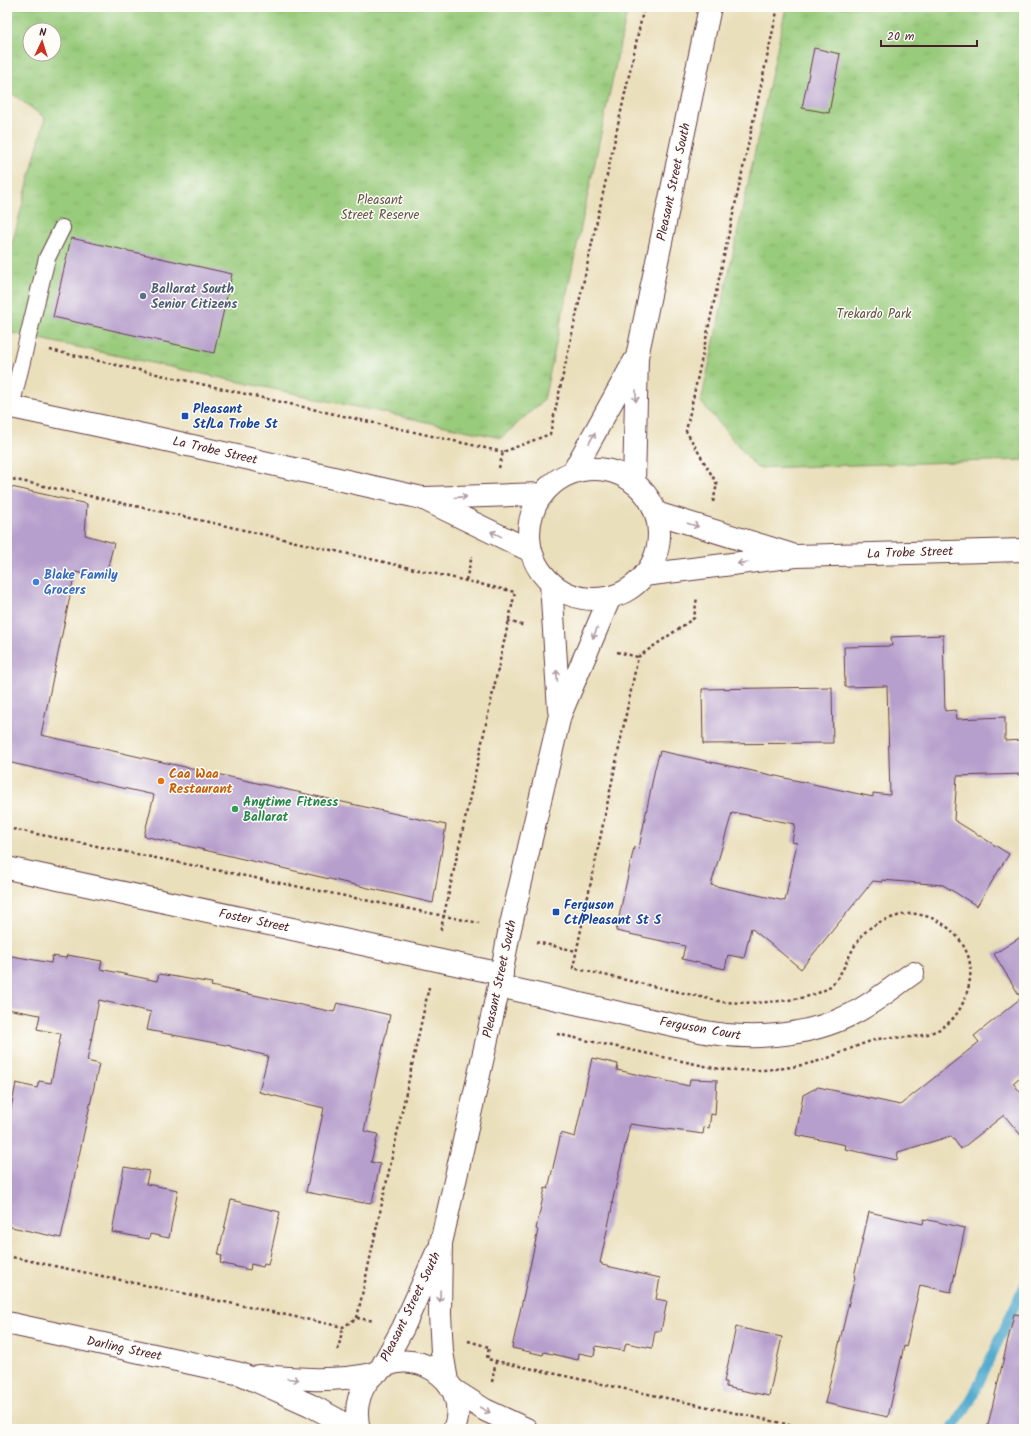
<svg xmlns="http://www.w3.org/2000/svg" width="1031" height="1436" font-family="Kalam,sans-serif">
  <defs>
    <pattern id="park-tufts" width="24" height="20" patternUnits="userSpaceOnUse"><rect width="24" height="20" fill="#99cb7b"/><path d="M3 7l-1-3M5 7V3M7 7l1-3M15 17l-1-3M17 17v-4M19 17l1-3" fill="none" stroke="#85ae6a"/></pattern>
  </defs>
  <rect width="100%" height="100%" fill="#fdfcf7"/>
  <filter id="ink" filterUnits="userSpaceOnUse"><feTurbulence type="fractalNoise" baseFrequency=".025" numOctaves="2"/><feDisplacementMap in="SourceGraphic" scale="8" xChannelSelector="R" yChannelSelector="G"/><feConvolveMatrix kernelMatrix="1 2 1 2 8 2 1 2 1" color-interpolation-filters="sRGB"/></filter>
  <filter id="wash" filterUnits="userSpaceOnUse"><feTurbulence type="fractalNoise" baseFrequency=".012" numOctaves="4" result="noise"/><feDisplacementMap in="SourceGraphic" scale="16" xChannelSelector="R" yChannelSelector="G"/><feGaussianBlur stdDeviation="0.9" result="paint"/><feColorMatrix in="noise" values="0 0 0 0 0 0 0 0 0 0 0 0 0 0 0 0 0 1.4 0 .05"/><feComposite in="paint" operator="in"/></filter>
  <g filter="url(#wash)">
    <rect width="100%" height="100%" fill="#eadfbb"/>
    <path fill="url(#park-tufts)" stroke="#727553" fill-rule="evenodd" d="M 7,7 L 628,7 L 544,400 L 501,438 L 7,332 L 7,263 L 45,118 L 7,90 ZM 30,30 L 54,30 L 54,54 L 30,54 Z
      M 786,7 L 1024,7 L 1024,460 L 757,468 L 701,402 Z"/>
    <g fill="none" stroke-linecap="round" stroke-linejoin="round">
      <path stroke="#4ea8cc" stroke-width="10" d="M 952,1429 L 971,1400 L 1024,1286"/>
    </g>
    <g id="blocks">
      <path fill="#b69fcc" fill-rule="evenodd" d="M 814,48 L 840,54 L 829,113 L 802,108 Z
        M 71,238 L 232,274 L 214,353 L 53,317 Z
        M 7,486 L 87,504 L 85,535 L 114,543 L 105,578 L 75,572 L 41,735 L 446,825 L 433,903 L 144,836 L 154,795 L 7,762 Z
        M 943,635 L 945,711 L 956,710 L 957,719 L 1005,717 L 1005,741 L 1024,740 L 1024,774 L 957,776 L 954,820 L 1009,854 L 977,906 L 943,885 L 882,880 L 882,882 L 873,881 L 801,969 L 751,928 L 744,958 L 728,955 L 725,969 L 682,959 L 685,946 L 616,931 L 634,847 L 639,848 L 655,768 L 660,751 L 873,797 L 873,793 L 890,795 L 887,686 L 845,687 L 844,647 L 892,646 L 891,637 ZM 732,813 L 736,814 L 736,813 L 795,824 L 792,842 L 797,843 L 785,901 L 711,885 Z
        M 832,687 L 833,743 L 703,744 L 702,689 Z
        M 1024,935 L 1024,1074 L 1013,1083 L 1024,1097 L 1024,1139 L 1004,1115 L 961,1149 L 951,1136 L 898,1152 L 897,1160 L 845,1149 L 846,1145 L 796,1135 L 803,1095 L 818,1087 L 900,1105 L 979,1042 L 974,1036 L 1021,998 L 994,954 Z
        M 7,955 L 51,963 L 52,956 L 66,958 L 67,955 L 102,961 L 100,969 L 157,981 L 159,974 L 212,983 L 211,986 L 334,1012 L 337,1003 L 390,1015 L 364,1131 L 378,1134 L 371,1162 L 380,1164 L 372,1203 L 364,1202 L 364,1203 L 306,1192 L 324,1108 L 259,1092 L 268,1056 L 231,1047 L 231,1046 L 147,1030 L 151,1012 L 99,1000 L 87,1061 L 99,1064 L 61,1238 L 7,1226 L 7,1129 L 16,1083 L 37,1088 L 39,1081 L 51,1083 L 61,1034 L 37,1029 L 40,1015 L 7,1009 Z
        M 592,1058 L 618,1064 L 617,1070 L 689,1086 L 690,1079 L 717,1080 L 715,1115 L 711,1114 L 709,1128 L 704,1127 L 703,1134 L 630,1124 L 612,1203 L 613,1203 L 600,1263 L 602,1263 L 602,1265 L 660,1278 L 656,1299 L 667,1301 L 661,1331 L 655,1331 L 652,1348 L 626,1343 L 624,1351 L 596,1346 L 594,1356 L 579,1353 L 578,1360 L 544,1352 L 543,1355 L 512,1348 L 538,1230 L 536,1229 L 545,1188 L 548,1189 L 561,1133 L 575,1137 Z
        M 124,1167 L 149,1171 L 146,1184 L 178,1190 L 169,1238 L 150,1234 L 149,1239 L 112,1232 Z
        M 231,1200 L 280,1212 L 268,1265 L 264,1264 L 263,1267 L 251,1264 L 250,1270 L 220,1263 L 222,1256 L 218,1255 Z
        M 869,1212 L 923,1224 L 924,1219 L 965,1228 L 951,1292 L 920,1285 L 906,1347 L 904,1346 L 888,1417 L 825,1403 L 855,1277 L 854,1276 Z
        M 1014,1314 L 1024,1315 L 1024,1429 L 987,1429 Z
        M 736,1327 L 782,1337 L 769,1396 L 726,1387 L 726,1382 L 724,1382 Z"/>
    </g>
  </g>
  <g filter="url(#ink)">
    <use href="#blocks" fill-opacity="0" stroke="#623c41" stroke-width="1"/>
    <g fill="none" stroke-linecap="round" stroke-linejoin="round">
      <g stroke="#623c41" stroke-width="18">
        <path id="service" d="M 11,407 L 47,258 L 62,228"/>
      </g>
      <g stroke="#623c41" stroke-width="24">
        <path id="minor" d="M 7,868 L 502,974
          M 499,986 L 700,1031 C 749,1041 807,1037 852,1014 C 874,1003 893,987 913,973
          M 7,1323 L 241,1374 L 310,1405 L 336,1419 L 352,1429
          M 258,1376 C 297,1379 335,1382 373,1374
          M 452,1389 L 485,1410 L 526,1429"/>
      </g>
      <g stroke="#623c41" stroke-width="24">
        <path id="tertiary" d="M 573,472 L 635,360
          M 634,483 L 637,357 L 710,7
          M 551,583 L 559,710
          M 380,1370 L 403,1328 L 437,1252
          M 447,1381 L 442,1352 L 440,1314 L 441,1243 L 499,986 L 509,933 L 560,715 L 610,597
          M 359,1429 C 347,1382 391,1344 434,1370 C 443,1376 450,1383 454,1393 C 458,1404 459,1418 454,1429"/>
      </g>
      <g stroke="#623c41" stroke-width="24">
        <path id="secondary" d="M 7,406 L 148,436 L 422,498 L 531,551
          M529 534a65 65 0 1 1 130 0a65 65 0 1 1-130 0Z
          M 425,498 L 543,494
          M 656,513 L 789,554
          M 644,575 L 796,556 L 1024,550"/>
      </g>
      <path stroke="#623c41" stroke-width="2.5" stroke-dasharray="3 3" stroke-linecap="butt" d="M 50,350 L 503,452
        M 499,468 L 503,452 L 550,434 L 644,7
        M 7,478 L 213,523 L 515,592 L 440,933
        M 713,502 L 717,484 L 686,431 L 778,7
        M 466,580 L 472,556
        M 508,621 L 525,626
        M 617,652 L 638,657
        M 7,828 L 479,923
        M 536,942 L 576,951
        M 557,1034 L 714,1068 C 752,1073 792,1070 828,1058 C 843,1052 858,1045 874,1040 C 886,1037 899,1038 911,1037 C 941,1034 958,1021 967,992 C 971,981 972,964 967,953 C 959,934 942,919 921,915 C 910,912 899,915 888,919 C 861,928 856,943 844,967 C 840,974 836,982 829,987 C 809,1003 748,1004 723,1002 L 573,968 L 638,657 L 694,618 L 697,597
        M 7,1256 L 343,1327 L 357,1318 L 374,1321
        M 357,1318 L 429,987
        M 468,1341 L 489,1347 L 487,1359 L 809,1429
        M 338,1350 L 343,1327
        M 492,1382 L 496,1361"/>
      <use href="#service" stroke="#fff" stroke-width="16"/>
      <use href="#minor" stroke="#fff" stroke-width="22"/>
      <use href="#tertiary" stroke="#fff" stroke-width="22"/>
      <use href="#secondary" stroke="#fff" stroke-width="22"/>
    </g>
    <defs><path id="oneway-shaft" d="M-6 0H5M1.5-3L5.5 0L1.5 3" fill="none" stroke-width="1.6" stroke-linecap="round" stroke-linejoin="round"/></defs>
    <g stroke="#ae9aa0">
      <use href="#oneway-shaft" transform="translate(636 396) rotate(91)"/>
      <use href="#oneway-shaft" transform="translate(592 438) rotate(-61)"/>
      <use href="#oneway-shaft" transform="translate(461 497) rotate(-2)"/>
      <use href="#oneway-shaft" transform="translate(693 525) rotate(17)"/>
      <use href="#oneway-shaft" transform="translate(496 534) rotate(-154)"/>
      <use href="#oneway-shaft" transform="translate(743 563) rotate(173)"/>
      <use href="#oneway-shaft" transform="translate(595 633) rotate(113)"/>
      <use href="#oneway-shaft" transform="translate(557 676) rotate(-94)"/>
      <use href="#oneway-shaft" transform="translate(440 1296) rotate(91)"/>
      <use href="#oneway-shaft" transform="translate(293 1379) rotate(5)"/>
      <use href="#oneway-shaft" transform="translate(485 1410) rotate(28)"/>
    </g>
  </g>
  <circle fill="#5c6f8a" stroke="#fdfcf7" stroke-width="1.5" cx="143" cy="296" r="4"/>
  <g fill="#1a4fb4" stroke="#fdfcf7" stroke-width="1.5">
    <rect x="181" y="412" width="8" height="8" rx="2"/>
    <rect x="552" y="908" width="8" height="8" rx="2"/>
  </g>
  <circle fill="#3f7fe0" stroke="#fdfcf7" stroke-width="1.5" cx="36" cy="582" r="4"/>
  <circle fill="#e8710a" stroke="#fdfcf7" stroke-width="1.5" cx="161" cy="781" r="4"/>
  <circle fill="#2e9e5b" stroke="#fdfcf7" stroke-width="1.5" cx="235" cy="809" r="4"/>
  <g text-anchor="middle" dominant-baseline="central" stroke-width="3" stroke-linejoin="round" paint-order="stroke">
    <g font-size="13" fill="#4a1f2b" stroke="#fdfcf7">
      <text transform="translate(674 182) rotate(-78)">Pleasant Street South</text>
      <text transform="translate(215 451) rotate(13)">La Trobe Street</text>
      <text transform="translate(910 553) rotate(-2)">La Trobe Street</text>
      <text transform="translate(254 921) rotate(12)">Foster Street</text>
      <text transform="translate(500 979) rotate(-78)">Pleasant Street South</text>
      <text transform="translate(700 1029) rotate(10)">Ferguson Court</text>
      <text transform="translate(411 1307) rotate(-64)">Pleasant Street South</text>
      <text transform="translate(124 1349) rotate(12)">Darling Street</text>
    </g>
    <g font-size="13" fill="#625343" stroke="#fdfcf7">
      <text x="380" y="200">Pleasant<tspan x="380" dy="15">Street Reserve</tspan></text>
      <text x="874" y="314">Trekardo Park</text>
    </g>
    <g font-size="13" font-weight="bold" fill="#4e5e75" stroke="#fdfcf7" text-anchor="start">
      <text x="151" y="289">Ballarat South<tspan x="151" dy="15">Senior Citizens</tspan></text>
    </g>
    <g font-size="13" font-weight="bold" fill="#164399" stroke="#fdfcf7" text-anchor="start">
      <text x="193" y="409">Pleasant<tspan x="193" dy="15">St/La Trobe St</tspan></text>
      <text x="564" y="905">Ferguson<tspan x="564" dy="15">Ct/Pleasant St S</tspan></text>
    </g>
    <g font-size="13" font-weight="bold" fill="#366cbe" stroke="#fdfcf7" text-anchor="start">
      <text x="44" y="575">Blake Family<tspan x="44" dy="15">Grocers</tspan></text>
    </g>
    <g font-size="13" font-weight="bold" fill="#c56008" stroke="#fdfcf7" text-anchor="start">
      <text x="169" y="774">Caa Waa<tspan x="169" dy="15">Restaurant</tspan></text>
    </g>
    <g font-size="13" font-weight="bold" fill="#27864d" stroke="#fdfcf7" text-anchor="start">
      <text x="243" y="802">Anytime Fitness<tspan x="243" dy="15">Ballarat</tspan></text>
    </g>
  </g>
  <rect width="1031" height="1436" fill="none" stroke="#fdfcf7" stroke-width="24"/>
  <g transform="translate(42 42) rotate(4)"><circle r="19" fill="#fdfcf7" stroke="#b5a4a5"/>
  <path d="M0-3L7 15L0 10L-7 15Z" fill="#c8321e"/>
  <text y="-6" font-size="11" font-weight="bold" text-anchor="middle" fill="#4a1f2b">N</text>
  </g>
  <path d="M881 40v6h96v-6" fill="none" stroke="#4a1f2b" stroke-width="2"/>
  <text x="887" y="40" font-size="12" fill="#4a1f2b" stroke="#fdfcf7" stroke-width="3" paint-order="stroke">20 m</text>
</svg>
